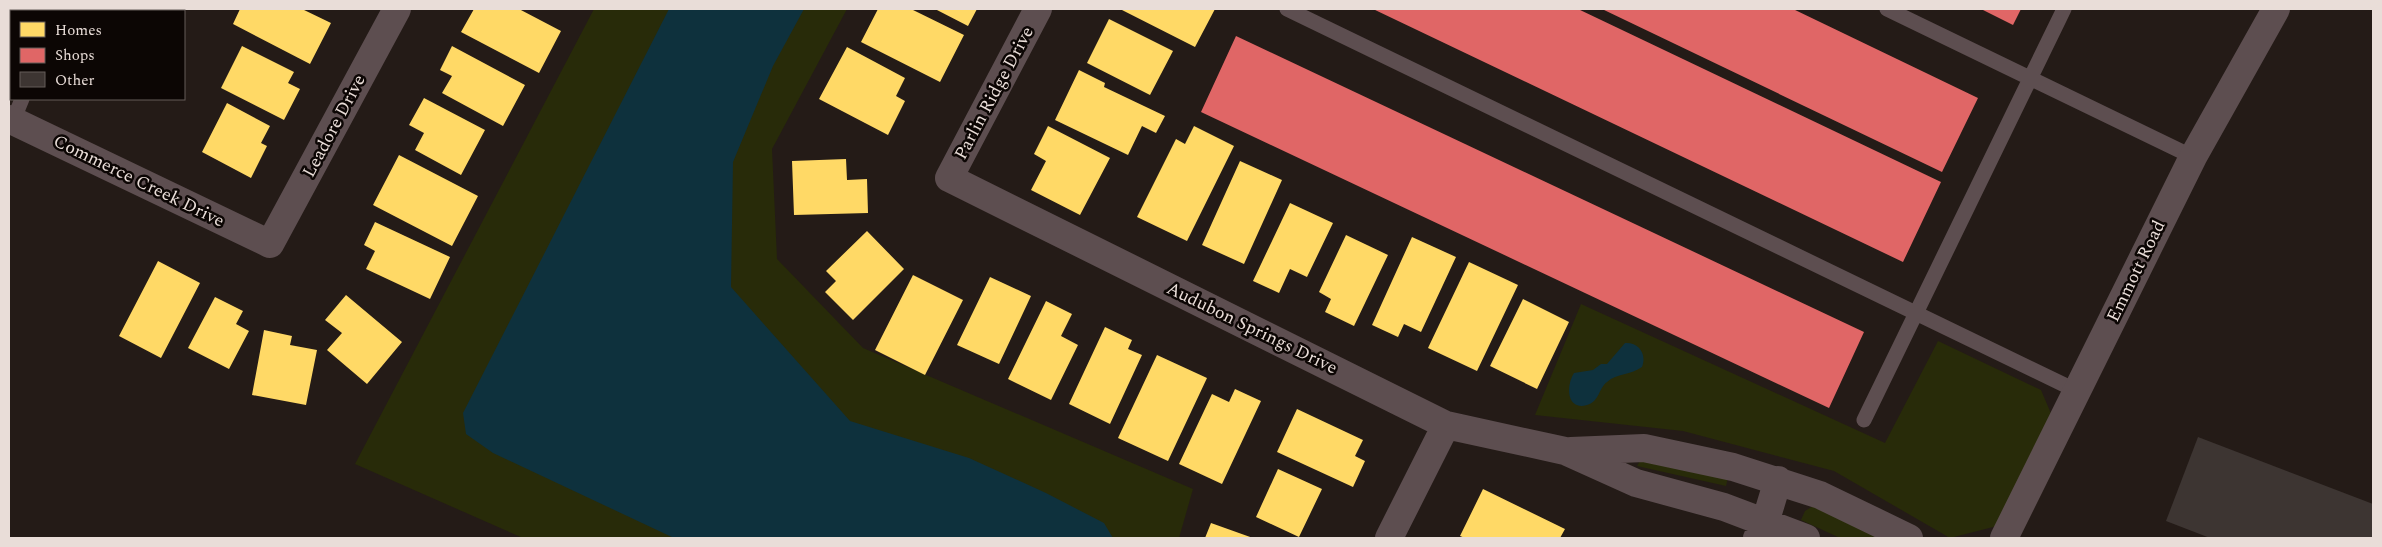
<svg xmlns="http://www.w3.org/2000/svg" width="2382" height="547" font-family="Spectral,serif">
  <rect width="100%" height="100%" fill="#241b17"/>
  <path fill="#282b09" d="M 594,9 L 847,9 L 772,149 L 777,259 L 863,348 L 1193,489 L 1179,538 L 523,538 L 355,464 Z
    M 1581,304 L 1885,443 L 1938,341 L 2041,390 L 2058,430 L 1997,526 L 1950,538 L 1834,471 L 1683,431 L 1535,415 Z
    M 1641,459 L 1728,477 L 1726,486 L 1637,466 Z
    M 1813,506 L 1879,538 L 1840,538 L 1801,520 L 1805,511 Z"/>
  <path fill="#0e313d" d="M 669,9 L 804,9 L 773,66 L 733,162 L 731,287 L 850,421 L 969,458 L 1046,493 L 1104,523 L 1113,538 L 674,538 L 493,453 L 466,434 L 463,413 Z
    M 1625,343 C 1639,342 1647,354 1642,367 C 1631,375 1617,373 1607,382 C 1598,389 1600,401 1587,405 C 1566,411 1566,385 1574,373 L 1593,370 L 1601,364 L 1607,364 Z"/>
  <path fill="#ffd966" d="M 240,9 L 302,9 L 331,23 L 310,64 L 233,24 Z
    M 474,9 L 519,9 L 561,31 L 539,73 L 461,32 Z
    M 878,9 L 911,9 L 964,35 L 940,82 L 861,42 Z
    M 935,9 L 977,9 L 968,26 Z
    M 1120,9 L 1215,9 L 1195,47 Z
    M 1109,19 L 1173,51 L 1150,95 L 1087,63 Z
    M 242,46 L 294,72 L 288,83 L 300,89 L 284,120 L 221,88 Z
    M 452,46 L 525,85 L 503,126 L 442,93 L 452,76 L 440,70 Z
    M 847,47 L 905,78 L 896,96 L 905,101 L 888,135 L 819,99 Z
    M 1079,70 L 1105,83 L 1104,87 L 1165,116 L 1156,133 L 1142,126 L 1128,155 L 1055,120 Z
    M 424,98 L 485,130 L 461,175 L 415,150 L 424,133 L 409,125 Z
    M 227,103 L 270,126 L 261,143 L 267,146 L 251,178 L 202,152 Z
    M 1048,126 L 1110,158 L 1080,215 L 1031,190 L 1046,161 L 1034,154 Z
    M 1194,126 L 1234,146 L 1187,241 L 1137,217 L 1176,139 L 1185,144 Z
    M 399,155 L 478,196 L 452,246 L 373,205 Z
    M 846,159 L 847,180 L 867,179 L 868,213 L 794,215 L 792,161 Z
    M 1240,161 L 1282,180 L 1244,264 L 1202,245 Z
    M 1290,203 L 1333,223 L 1307,277 L 1290,269 L 1279,293 L 1253,281 Z
    M 375,222 L 450,257 L 430,299 L 366,269 L 375,251 L 364,245 Z
    M 867,231 L 904,269 L 853,320 L 825,292 L 836,281 L 826,271 Z
    M 1346,235 L 1388,255 L 1354,326 L 1325,312 L 1331,299 L 1319,292 Z
    M 1412,237 L 1456,257 L 1421,332 L 1404,324 L 1398,337 L 1372,325 Z
    M 158,261 L 200,283 L 161,358 L 119,336 Z
    M 1469,262 L 1518,285 L 1477,371 L 1428,348 Z
    M 913,275 L 963,300 L 925,375 L 875,350 Z
    M 990,277 L 1031,296 L 999,364 L 957,345 Z
    M 346,295 L 402,342 L 367,384 L 327,350 L 342,333 L 325,320 Z
    M 215,297 L 243,311 L 236,324 L 249,331 L 229,369 L 188,348 Z
    M 1523,299 L 1569,322 L 1537,389 L 1490,366 Z
    M 1046,301 L 1072,314 L 1061,336 L 1078,345 L 1051,400 L 1008,379 Z
    M 1105,327 L 1132,340 L 1128,349 L 1142,355 L 1110,424 L 1069,404 Z
    M 264,330 L 292,336 L 290,345 L 317,350 L 306,405 L 252,395 Z
    M 1157,355 L 1207,378 L 1168,461 L 1118,438 Z
    M 1235,389 L 1261,401 L 1222,484 L 1179,464 L 1212,394 L 1229,402 Z
    M 1297,409 L 1363,440 L 1355,456 L 1365,461 L 1353,487 L 1277,452 Z
    M 1278,469 L 1322,489 L 1299,537 L 1256,517 Z
    M 1483,489 L 1565,529 L 1560,538 L 1465,538 L 1460,536 Z
    M 1211,523 L 1253,538 L 1205,538 Z"/>
  <path fill="#e06666" d="M 1373,9 L 1578,9 L 1941,182 L 1903,262 Z
    M 1602,9 L 1793,9 L 1978,98 L 1942,172 Z
    M 1981,9 L 2021,9 L 2013,25 Z
    M 1236,36 L 1864,332 L 1829,408 L 1201,112 Z"/>
  <path fill="#3d3532" d="M 2198,437 L 2373,504 L 2373,538 L 2210,538 L 2166,521 Z"/>
  <g fill="none" stroke-linecap="round" stroke-linejoin="round">
    <path stroke="#5d4e50" stroke-width="15" d="M 9,9 L 12,11
      M 1287,9 L 2077,391
      M 1887,9 L 2193,157
      M 49,11 L 51,9
      M 13,121 L 22,99
      M 1864,420 L 2064,9"/>
    <path stroke="#5d4e50" stroke-width="28" d="M 1038,9 L 949,178 L 1446,425 L 1565,451 L 1636,483 L 1724,507 L 1806,538
      M 9,119 L 270,244 L 397,9
      M 1571,451 L 1644,448 L 1733,467 L 1820,495 L 1909,538
      M 1389,538 L 1446,425
      M 1757,538 L 1765,523 L 1778,480"/>
    <path stroke="#5d4e50" stroke-width="28" d="M 2004,538 L 2193,157 L 2276,9"/>
  </g>
  <g text-anchor="middle" dominant-baseline="central" stroke-width="5" stroke-linejoin="round" paint-order="stroke">
    <g font-size="18" fill="#e9ddd8" stroke="#0c0604">
      <text transform="translate(994 93) rotate(-62)">Parlin Ridge Drive</text>
      <text transform="translate(334 126) rotate(-62)">Leadore Drive</text>
      <text transform="translate(139 181) rotate(26)">Commerce Creek Drive</text>
      <text transform="translate(2136 271) rotate(-64)">Emmott Road</text>
      <text transform="translate(1252 328) rotate(26)">Audubon Springs Drive</text>
    </g>
  </g>
  <rect width="2382" height="547" fill="none" stroke="#e9ddd8" stroke-width="20"/>
  <rect x="10" y="10" width="175" height="90" fill="#0c0604" stroke="#645c59"/>
  <rect x="20" y="22" width="25" height="15" fill="#ffd966" stroke="#645c59"/>
  <text x="55" y="35" font-size="15" fill="#e9ddd8">Homes</text>
  <rect x="20" y="48" width="25" height="15" fill="#e06666" stroke="#645c59"/>
  <text x="55" y="60" font-size="15" fill="#e9ddd8">Shops</text>
  <rect x="20" y="72" width="25" height="15" fill="#3d3532" stroke="#645c59"/>
  <text x="55" y="85" font-size="15" fill="#e9ddd8">Other</text>
</svg>
